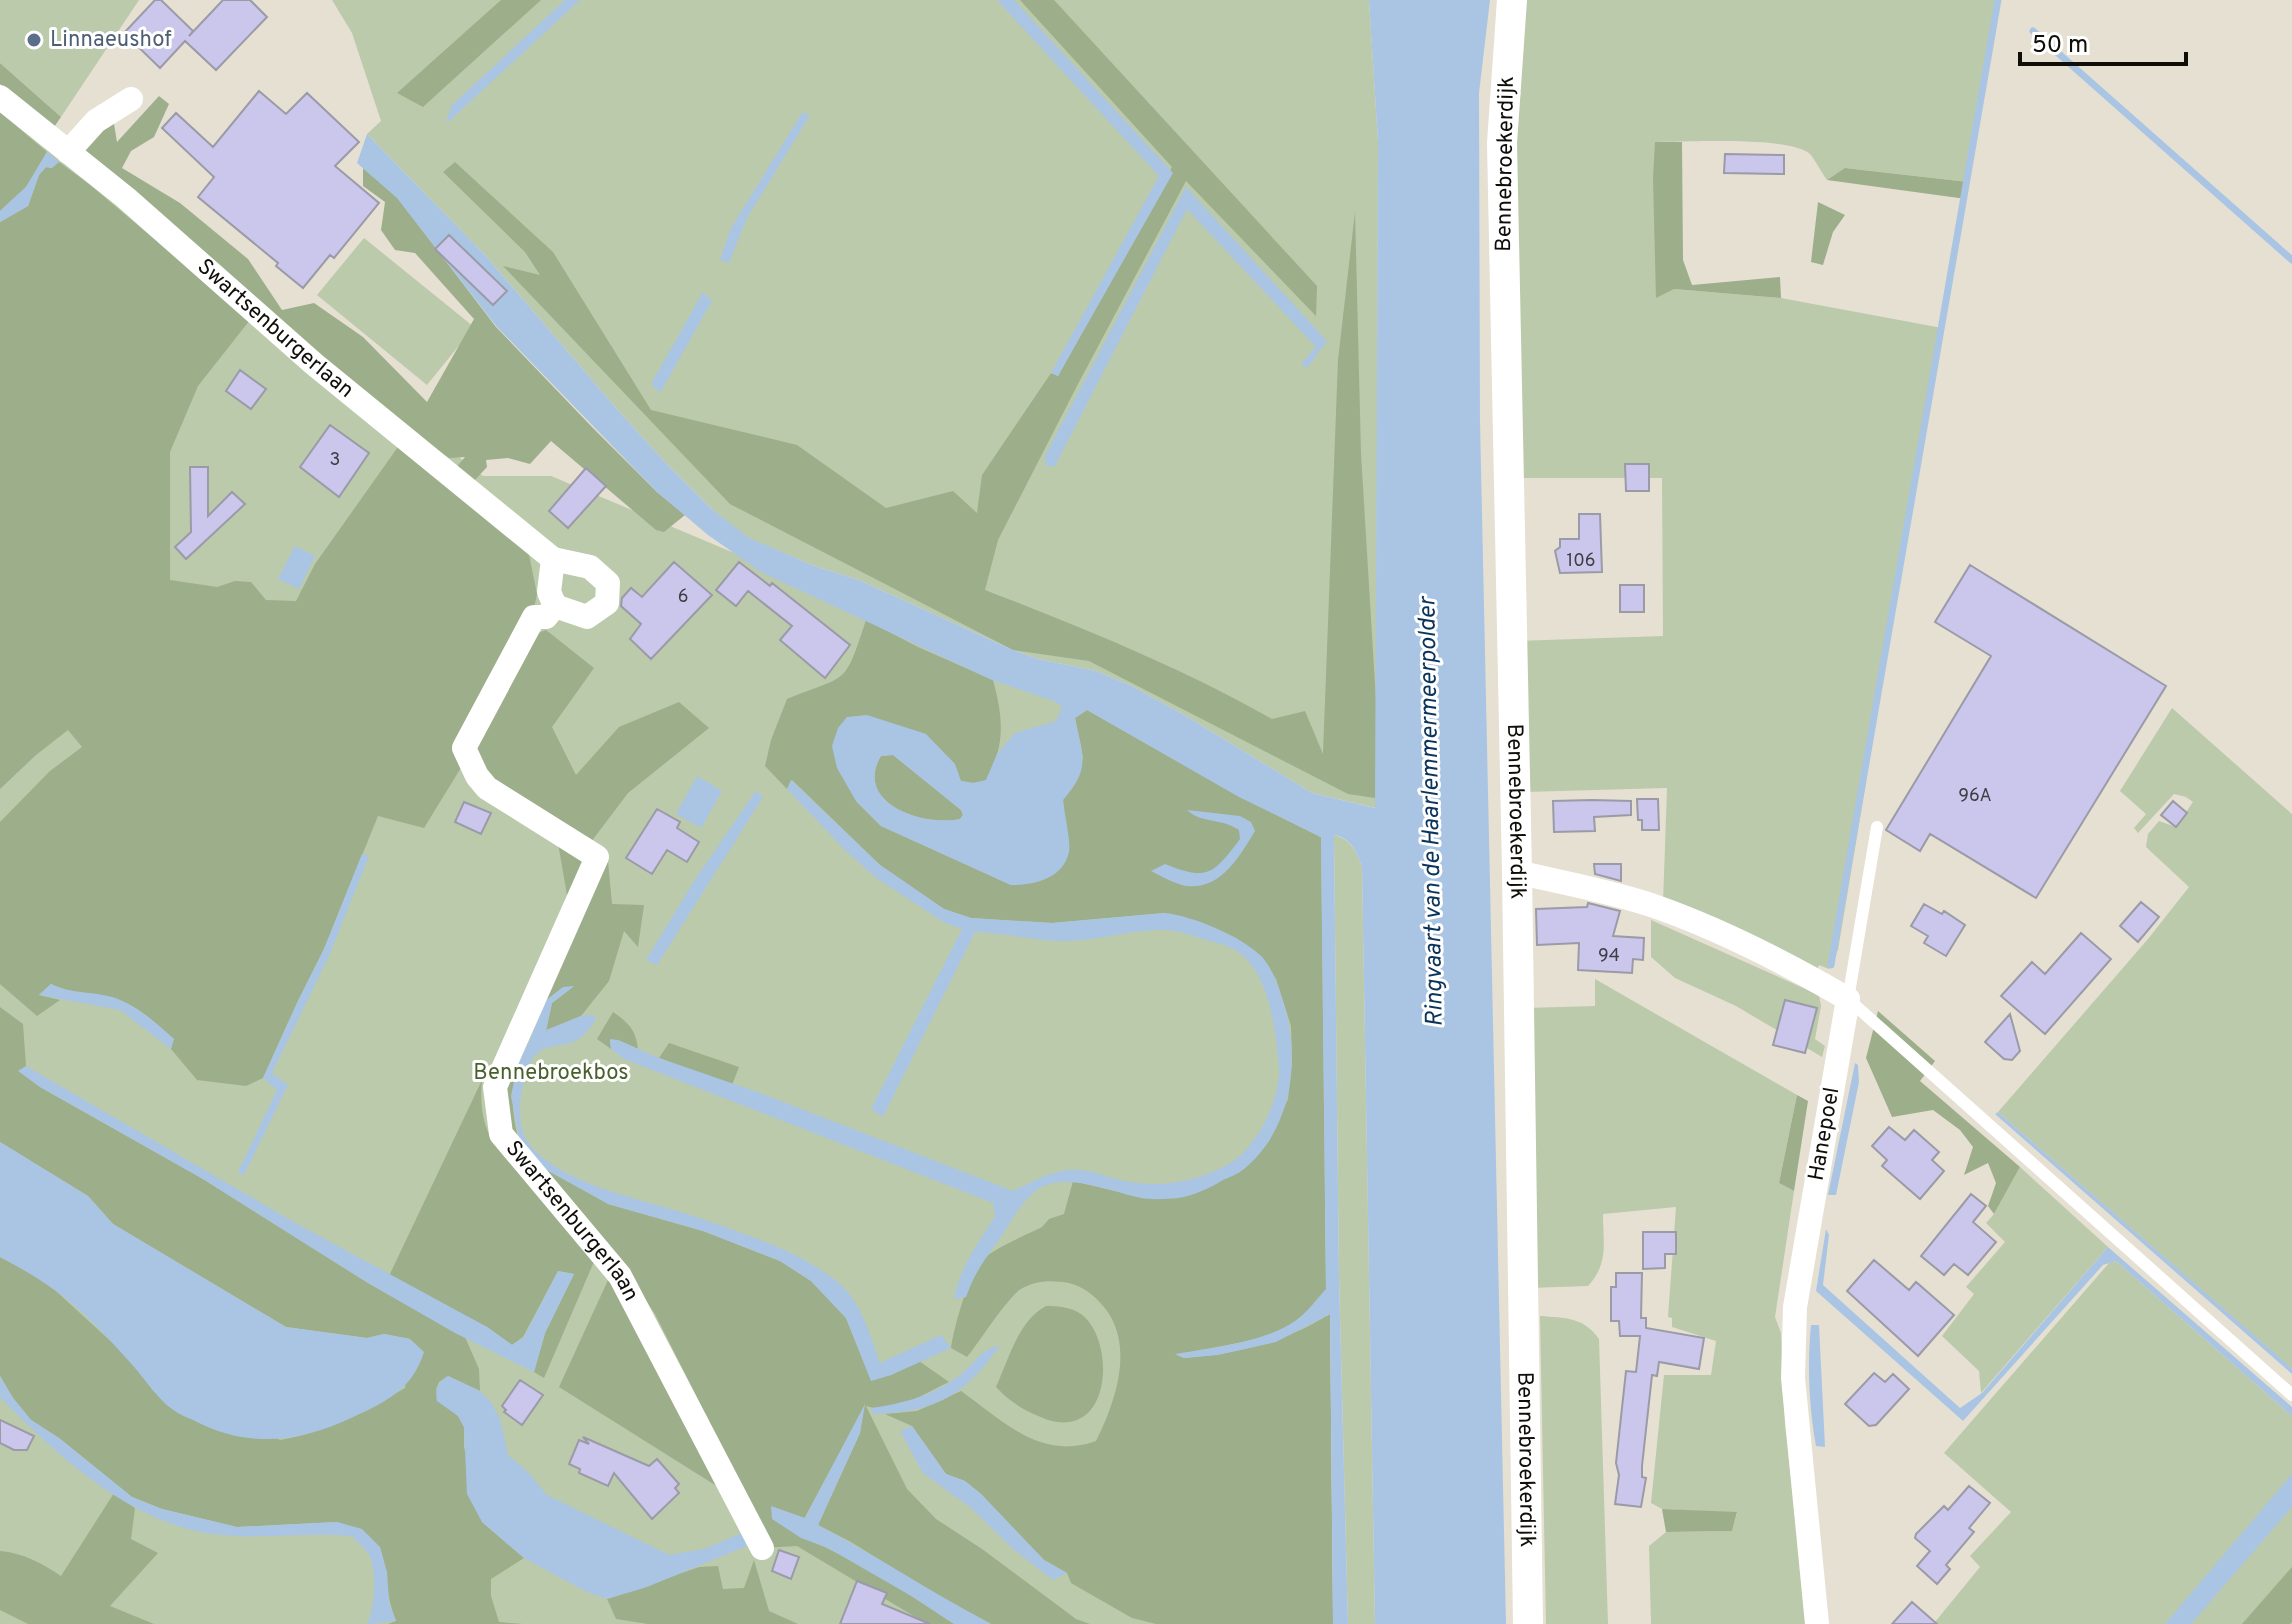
<svg xmlns="http://www.w3.org/2000/svg" width="2292" height="1624" font-family="Overpass,sans-serif">
  <rect width="100%" height="100%" fill="#e6e0d2"/>
  <path fill="#bbcaab" d="M 0,0 L 139,0 L 61,117 L 0,63 Z
    M 332,0 L 1369,0 L 1378,142 L 1376,808 L 1312,793 L 1186,716 L 1130,685 L 1096,671 L 1038,659 L 1013,650 L 859,580 L 812,565 L 749,539 L 712,509 L 665,462 L 616,408 L 485,255 L 367,134 L 381,121 L 352,33 Z
    M 1518,0 L 2000,0 L 1968,182 L 1846,168 L 1827,180 C 1821,172 1816,161 1810,154 C 1792,136 1684,142 1656,142 L 1674,289 L 1781,298 L 1942,328 L 1838,950 L 1829,969 L 1819,965 L 1816,971 L 1663,903 L 1667,788 L 1522,792 L 1518,641 L 1663,636 L 1662,478 L 1515,478 L 1509,126 Z
    M 0,92 L 483,476 L 551,476 L 846,600 L 1132,727 L 1323,847 L 1326,1290 L 1333,1624 L 0,1624 Z
    M 364,238 L 474,327 L 427,385 L 317,295 Z
    M 2172,708 L 2292,814 L 2292,1369 L 1998,1112 L 2148,939 L 2189,887 L 2146,847 L 2148,834 L 2159,821 L 2176,827 L 2193,802 L 2186,797 L 2174,794 L 2138,833 L 2134,828 L 2146,814 L 2120,791 Z
    M 1334,835 C 1352,840 1356,851 1362,867 L 1375,1624 L 1348,1624 L 1339,1277 Z
    M 1651,920 L 1819,995 L 1821,1006 L 1815,1039 L 1825,1046 L 1822,1057 L 1736,1006 L 1675,978 L 1651,957 Z
    M 1595,979 L 1797,1095 L 1779,1183 L 1794,1191 L 1775,1317 L 1781,1333 L 1785,1425 L 1807,1624 L 1651,1624 L 1649,1546 L 1666,1532 L 1732,1531 L 1737,1513 L 1662,1509 L 1651,1503 L 1664,1375 L 1711,1375 L 1716,1341 L 1672,1327 L 1672,1318 L 1668,1317 L 1676,1207 L 1603,1214 C 1603,1243 1609,1263 1588,1286 L 1529,1288 L 1526,1008 L 1595,1006 Z
    M 2020,1167 L 2108,1247 L 1981,1393 L 1979,1371 L 1942,1336 L 1974,1294 L 1966,1287 L 2005,1242 L 1986,1223 L 1994,1214 Z
    M 2116,1261 L 2292,1416 L 2292,1624 L 1937,1624 L 1935,1622 L 1980,1567 L 1970,1556 L 2011,1512 L 1944,1453 L 2109,1263 Z
    M 1540,1316 C 1565,1318 1584,1317 1599,1339 L 1608,1624 L 1546,1624 Z"/>
  <path fill="#9dae8b" d="M 501,0 L 541,0 L 423,107 L 397,93 Z
    M 1020,0 L 1054,0 L 1317,286 L 1316,316 L 1186,181 L 1078,384 L 998,540 L 985,590 C 1083,628 1180,667 1272,719 L 1305,711 L 1323,754 L 1338,360 L 1355,212 L 1361,454 L 1382,799 L 1348,794 L 1089,661 L 1013,650 L 730,504 L 503,266 L 540,275 L 525,252 L 443,172 L 455,162 L 553,252 L 651,410 L 797,445 L 886,508 L 953,491 L 977,513 L 982,475 L 1051,373 L 1058,376 L 1172,167 Z
    M 0,63 L 61,117 L 52,130 L 0,84 Z
    M 159,96 L 169,104 L 154,137 L 131,151 L 122,168 L 180,203 L 248,259 L 282,310 L 314,303 L 363,337 L 427,402 L 474,319 L 415,253 L 395,250 L 381,230 L 385,202 L 363,186 L 363,168 L 397,197 L 496,327 L 592,427 L 657,492 L 685,515 L 664,532 L 656,530 L 551,441 L 530,464 L 508,458 L 486,460 L 487,467 L 474,481 L 455,469 L 465,457 L 449,458 L 404,427 L 79,155 C 98,142 95,129 112,112 L 117,142 Z
    M 0,112 L 47,152 L 26,187 L 0,211 Z
    M 1655,142 L 1682,142 L 1683,260 L 1692,285 L 1780,277 L 1781,298 L 1674,289 L 1656,298 L 1653,178 Z
    M 59,162 L 89,184 L 250,320 L 198,386 L 170,452 L 170,580 L 217,587 L 235,581 L 251,582 L 266,600 L 296,601 L 315,564 L 405,437 L 528,550 L 537,594 L 528,637 L 546,630 L 594,668 L 552,727 L 576,775 L 619,727 L 679,702 L 709,728 L 628,793 L 591,842 L 607,850 L 612,904 L 644,905 L 638,947 L 624,931 L 609,981 L 581,1016 L 546,1031 L 552,1003 L 574,986 L 545,1001 C 524,1057 501,1081 520,1144 L 608,1204 L 703,1231 L 780,1261 L 811,1281 L 846,1318 L 871,1380 L 891,1375 L 919,1361 L 949,1382 C 925,1393 892,1416 866,1406 L 907,1489 L 936,1519 L 982,1549 L 1076,1619 L 1090,1624 L 991,1624 L 933,1593 L 851,1542 L 818,1525 L 860,1433 L 864,1407 L 804,1519 L 802,1537 C 856,1559 906,1592 954,1624 L 927,1624 L 797,1546 L 762,1548 L 708,1419 L 655,1314 L 632,1280 L 513,1141 L 502,1101 L 555,924 L 567,895 L 555,826 L 467,758 L 424,828 L 378,816 L 324,949 L 297,1003 L 263,1078 L 246,1086 L 197,1080 L 171,1049 L 173,1039 C 154,1022 134,1002 108,997 C 88,993 69,993 51,984 L 39,995 L 60,1000 L 37,1016 L 0,984 L 0,822 L 50,771 L 82,747 L 68,730 L 36,755 L 0,789 L 0,222 L 28,206 L 39,175 L 46,167 L 52,168 Z
    M 1845,168 L 1968,182 L 1966,199 L 1827,180 Z
    M 1818,202 L 1845,215 L 1833,232 L 1823,265 L 1811,262 Z
    M 866,620 L 918,647 L 993,680 C 1003,717 1006,745 986,781 L 973,783 L 961,781 L 925,734 L 896,725 L 856,801 L 881,826 L 1011,885 L 1065,820 L 1063,800 L 1083,758 L 1075,718 L 1087,710 L 1239,796 L 1321,837 L 1326,1290 C 1316,1300 1307,1313 1296,1321 C 1263,1344 1214,1345 1177,1355 L 1184,1358 C 1241,1353 1282,1343 1330,1314 L 1333,1624 L 1156,1624 L 1132,1618 L 1071,1583 L 1067,1573 L 1044,1560 L 981,1494 L 965,1481 L 946,1474 L 912,1426 L 885,1414 L 917,1411 L 961,1391 C 1003,1421 1041,1461 1096,1441 C 1116,1401 1135,1345 1104,1307 C 1094,1295 1084,1287 1069,1283 C 1052,1280 1036,1280 1021,1289 C 1007,1298 980,1341 967,1357 L 951,1348 C 954,1327 968,1276 982,1260 C 991,1250 1028,1234 1042,1227 L 1049,1219 L 1064,1214 L 1073,1181 L 1144,1198 L 1244,1169 L 1269,1141 L 1288,1099 L 1292,1063 L 1291,1026 L 1276,979 L 1262,957 L 1236,938 L 1164,913 L 1052,923 L 971,918 L 944,909 L 880,865 L 792,780 L 787,789 L 765,766 L 771,740 L 787,699 C 849,674 844,687 866,620 Z
    M 893,755 L 961,810 L 963,815 L 960,819 C 923,827 853,803 881,756 Z
    M 0,1007 L 23,1024 L 26,1066 L 19,1071 L 40,1087 L 203,1179 L 368,1283 L 465,1337 L 479,1369 L 480,1391 L 448,1376 L 439,1382 L 436,1390 L 458,1416 L 464,1427 L 464,1447 L 482,1522 L 524,1558 L 491,1579 L 491,1596 L 499,1622 L 523,1624 L 388,1624 L 396,1621 C 386,1597 387,1572 380,1547 L 337,1522 L 237,1527 L 162,1509 L 132,1497 L 59,1438 L 31,1420 L 13,1398 L 0,1376 L 0,1257 L 44,1280 L 116,1346 L 280,1440 C 327,1432 364,1411 405,1388 L 410,1339 L 384,1334 L 367,1338 L 286,1327 L 113,1224 L 88,1196 L 0,1142 Z
    M 1878,1011 L 1935,1061 L 1920,1081 L 2020,1167 L 1994,1214 L 1988,1206 L 1996,1183 L 1988,1163 L 1964,1175 L 1973,1147 L 1960,1130 L 1933,1110 L 1892,1117 L 1866,1058 Z
    M 613,1012 C 628,1022 636,1030 638,1049 L 618,1040 L 610,1040 L 611,1049 L 597,1039 Z
    M 669,1043 L 739,1067 L 732,1085 L 659,1058 Z
    M 482,1080 C 476,1142 505,1155 543,1195 C 562,1215 579,1237 596,1257 L 544,1378 L 534,1372 L 545,1333 L 574,1274 L 558,1271 L 523,1337 L 512,1345 L 487,1327 L 389,1276 Z
    M 1797,1095 L 1808,1101 L 1794,1191 L 1779,1183 Z
    M 608,1280 L 613,1281 L 723,1490 L 559,1387 Z
    M 1046,1306 C 1058,1306 1071,1307 1081,1314 C 1118,1341 1112,1452 1036,1415 C 1021,1409 1006,1398 996,1387 C 1009,1359 1018,1321 1046,1306 Z
    M 114,1493 L 135,1508 L 131,1539 L 158,1553 L 110,1606 L 154,1624 L 28,1624 L 0,1610 L 0,1551 C 23,1553 42,1563 61,1576 Z
    M 1662,1509 L 1737,1512 L 1732,1531 L 1666,1532 Z
    M 754,1560 L 769,1611 L 798,1624 L 648,1624 L 616,1619 L 607,1599 L 699,1567 L 718,1566 L 723,1589 L 744,1588 Z
    M 2292,1567 L 2292,1622 L 2290,1624 L 2242,1624 Z"/>
  <path fill="#aac5e4" fill-rule="evenodd" d="M 565,0 L 580,0 L 446,124 L 451,106 Z
    M 997,0 L 1014,0 L 1173,173 L 1058,376 L 1051,373 L 1159,176 Z
    M 1369,0 L 1490,0 L 1479,93 L 1480,421 L 1506,1624 L 1375,1624 L 1362,867 C 1356,851 1352,839 1334,835 L 1339,1277 L 1348,1624 L 1333,1624 L 1330,1314 L 1276,1342 L 1218,1355 L 1184,1358 L 1175,1354 C 1211,1348 1265,1342 1295,1321 C 1307,1313 1316,1300 1326,1289 L 1321,837 L 1239,797 L 1087,710 L 1075,718 C 1083,757 1091,768 1063,800 C 1064,813 1071,841 1069,852 C 1063,879 1034,885 1011,885 L 881,826 L 856,801 L 837,768 L 832,746 L 838,728 L 847,717 L 867,715 L 926,734 L 955,764 L 961,781 L 973,783 L 986,780 L 997,754 L 1015,733 L 1056,721 L 1062,707 L 1054,701 L 992,680 L 761,572 L 708,535 L 657,492 L 496,326 L 397,198 L 357,163 L 367,134 L 485,255 L 616,408 L 665,462 L 712,509 L 749,538 L 812,565 L 859,580 L 1013,650 L 1038,659 L 1096,671 L 1130,685 L 1186,716 L 1312,793 L 1375,808 L 1378,142 ZM 893,755 L 961,810 L 963,815 L 960,819 C 923,827 853,803 881,756 Z
    M 802,113 L 810,115 L 747,218 L 729,263 L 720,260 L 731,228 Z
    M 47,152 L 59,162 L 51,168 L 46,167 L 39,175 L 28,206 L 0,222 L 0,211 L 26,187 Z
    M 1186,187 L 1327,341 L 1307,368 L 1301,364 L 1316,347 L 1187,209 L 1055,466 L 1046,466 L 1045,456 Z
    M 703,292 L 712,301 L 660,393 L 651,384 Z
    M 295,546 L 315,556 L 299,589 L 278,579 Z
    M 697,776 L 722,791 L 701,828 L 676,814 Z
    M 791,780 L 880,865 L 944,909 L 971,918 L 1052,923 L 1164,913 C 1191,915 1243,937 1262,957 C 1273,969 1278,986 1283,1001 C 1301,1057 1293,1129 1244,1169 C 1238,1174 1230,1177 1223,1180 C 1210,1188 1193,1196 1178,1198 C 1167,1199 1152,1200 1141,1198 C 1111,1192 1063,1170 1035,1191 C 1024,1200 1016,1213 1009,1224 C 992,1253 978,1263 966,1297 L 954,1299 C 960,1267 978,1243 995,1216 L 993,1203 L 624,1059 L 611,1049 L 610,1039 L 618,1040 L 659,1058 L 760,1093 L 1013,1191 C 1032,1182 1049,1172 1069,1170 C 1087,1168 1100,1175 1116,1179 C 1155,1189 1191,1184 1227,1165 C 1256,1150 1281,1099 1279,1067 C 1276,1033 1270,973 1237,951 C 1227,945 1213,942 1203,939 C 1188,934 1171,929 1155,930 C 1127,932 1099,939 1071,941 C 1039,942 1007,933 975,932 L 883,1117 L 871,1109 L 962,929 L 945,923 L 875,877 L 846,851 L 787,789 Z
    M 756,791 L 763,797 L 657,965 L 646,960 L 696,878 Z
    M 1187,810 L 1240,816 L 1251,822 L 1255,831 C 1239,857 1221,890 1186,886 C 1175,884 1161,876 1151,871 L 1165,864 C 1207,881 1213,875 1240,839 L 1239,830 C 1219,817 1202,824 1187,810 Z
    M 362,854 L 369,856 L 329,956 L 272,1073 L 288,1085 L 244,1175 L 238,1172 L 277,1090 L 263,1078 L 297,1003 L 324,949 Z
    M 51,984 C 71,994 91,991 112,997 C 137,1005 155,1022 174,1039 L 171,1049 L 120,1010 L 39,995 Z
    M 574,986 L 552,1003 L 546,1030 L 581,1016 L 594,1015 L 596,1019 C 590,1028 585,1036 575,1041 C 560,1048 542,1043 532,1059 C 521,1079 514,1122 527,1141 C 557,1185 648,1200 696,1217 C 743,1233 800,1251 839,1283 C 862,1303 870,1336 880,1363 L 941,1335 L 951,1348 L 891,1375 L 871,1381 L 846,1318 L 811,1281 L 780,1261 L 703,1231 L 608,1204 L 541,1167 L 520,1144 L 511,1096 L 518,1062 L 529,1042 L 545,1001 L 563,987 Z
    M 1855,1063 L 1858,1065 L 1859,1082 L 1836,1195 L 1828,1195 Z
    M 26,1066 L 292,1221 L 487,1327 L 512,1345 L 524,1337 L 558,1271 L 574,1274 L 545,1333 L 534,1372 L 455,1333 L 368,1283 L 203,1179 L 40,1087 L 18,1071 Z
    M 1998,1112 L 2287,1364 L 2292,1369 L 2292,1374 L 1995,1114 Z
    M 0,1142 L 88,1196 L 113,1224 L 286,1327 L 367,1338 L 384,1334 L 410,1339 L 424,1352 C 412,1390 386,1402 351,1418 C 300,1442 250,1448 199,1423 C 190,1418 179,1415 172,1409 C 158,1399 146,1381 135,1368 C 119,1350 103,1332 85,1315 C 58,1290 32,1274 0,1257 Z
    M 1826,1229 L 1829,1235 L 1823,1285 L 1960,1408 L 1982,1393 L 2108,1247 L 2292,1407 L 2292,1416 L 2116,1261 L 2103,1265 L 1963,1421 L 1816,1291 Z
    M 1811,1325 L 1819,1325 L 1825,1447 L 1816,1446 C 1809,1407 1807,1365 1811,1325 Z
    M 1000,1345 C 965,1396 936,1412 873,1414 L 871,1408 C 902,1404 935,1395 960,1375 C 977,1362 977,1351 1000,1345 Z
    M 0,1376 L 13,1398 L 31,1420 L 59,1438 L 132,1497 L 162,1509 L 237,1527 L 337,1522 L 362,1529 L 380,1547 L 387,1572 L 389,1602 L 396,1621 L 367,1624 C 375,1610 377,1569 369,1555 C 365,1548 357,1542 352,1536 C 305,1532 258,1540 212,1534 C 129,1522 56,1455 0,1397 Z
    M 448,1376 L 480,1391 L 491,1402 L 500,1419 L 508,1455 L 528,1472 L 547,1495 L 669,1555 L 704,1549 L 742,1533 L 747,1546 L 647,1587 L 607,1599 L 587,1592 L 524,1558 L 482,1522 L 467,1494 L 464,1427 L 458,1416 L 437,1401 C 435,1388 437,1383 448,1376 Z
    M 865,1404 L 860,1433 L 818,1525 C 877,1556 932,1593 991,1624 L 954,1624 L 913,1597 L 828,1548 L 801,1538 L 772,1519 L 771,1506 L 805,1518 Z
    M 912,1426 L 946,1474 L 965,1481 L 981,1494 L 1044,1560 L 1067,1573 L 1053,1580 L 1013,1549 L 971,1508 L 923,1473 L 900,1431 Z
    M 2292,1474 L 2292,1507 L 2191,1624 L 2165,1624 Z"/>
  <g fill="none" stroke-linecap="round" stroke-linejoin="round">
    <path stroke="#aac5e4" stroke-width="7" d="M 2033,31 L 2292,260
      M 1831,965 L 1998,0"/>
  </g>
  <path fill="#cbc6ec" stroke="#9b9aa7" stroke-width="2" d="M 155,0 L 161,0 L 193,31 L 189,36 L 223,0 L 250,0 L 267,17 L 216,70 L 185,41 L 160,68 L 124,33 Z
    M 259,91 L 286,114 L 307,93 L 359,142 L 335,166 L 379,203 L 334,258 L 330,255 L 303,288 L 276,266 L 278,263 L 198,197 L 214,177 L 162,128 L 176,113 L 213,147 Z
    M 1725,154 L 1784,155 L 1784,174 L 1724,173 Z
    M 449,235 L 507,291 L 493,305 L 435,249 Z
    M 240,370 L 266,389 L 251,409 L 226,391 Z
    M 330,425 L 369,453 L 339,497 L 300,467 Z
    M 1625,464 L 1649,464 L 1649,491 L 1626,491 Z
    M 190,467 L 208,467 L 208,516 L 232,492 L 245,504 L 186,559 L 175,547 L 191,532 Z
    M 586,468 L 606,486 L 568,528 L 549,511 Z
    M 1579,514 L 1600,514 L 1602,572 L 1560,573 L 1555,551 L 1560,547 L 1560,539 L 1579,539 Z
    M 674,562 L 712,595 L 651,659 L 630,639 L 641,624 L 621,606 L 622,598 L 631,588 L 642,597 Z
    M 739,562 L 770,586 L 772,583 L 850,645 L 825,678 L 780,640 L 792,626 L 748,591 L 736,606 L 716,590 Z
    M 1970,565 L 2166,686 L 2036,898 L 1930,834 L 1920,851 L 1886,830 L 1991,656 L 1935,622 Z
    M 1620,585 L 1644,585 L 1644,612 L 1620,612 Z
    M 1637,799 L 1658,799 L 1659,830 L 1642,830 L 1642,820 L 1638,820 Z
    M 1592,800 L 1631,801 L 1631,815 L 1594,817 L 1595,831 L 1554,832 L 1553,801 Z
    M 2173,801 L 2187,813 L 2176,827 L 2161,815 Z
    M 464,802 L 491,813 L 481,834 L 455,822 Z
    M 657,809 L 680,822 L 677,828 L 699,842 L 687,862 L 667,850 L 652,874 L 626,858 Z
    M 1594,864 L 1621,864 L 1621,881 L 1595,874 Z
    M 2141,902 L 2159,917 L 2138,942 L 2120,926 Z
    M 1588,903 L 1620,911 L 1613,936 L 1644,938 L 1643,960 L 1633,959 L 1632,973 L 1578,970 L 1579,943 L 1537,945 L 1536,909 L 1587,907 Z
    M 1924,904 L 1942,914 L 1944,911 L 1965,925 L 1946,956 L 1924,943 L 1928,936 L 1911,926 Z
    M 2081,933 L 2111,959 L 2045,1034 L 2001,996 L 2032,962 L 2045,974 Z
    M 1785,1000 L 1817,1008 L 1805,1053 L 1773,1045 Z
    M 2010,1014 L 2020,1051 L 2012,1060 L 2004,1059 L 1985,1042 Z
    M 1889,1127 L 1905,1140 L 1914,1130 L 1939,1152 L 1932,1160 L 1944,1171 L 1920,1199 L 1882,1166 L 1887,1160 L 1872,1146 Z
    M 1971,1194 L 1986,1206 L 1973,1222 L 1996,1242 L 1968,1275 L 1954,1264 L 1944,1275 L 1921,1256 Z
    M 1643,1232 L 1676,1232 L 1676,1254 L 1665,1254 L 1665,1268 L 1643,1269 Z
    M 1874,1260 L 1909,1290 L 1916,1282 L 1954,1315 L 1918,1356 L 1847,1291 Z
    M 1616,1273 L 1642,1273 L 1641,1318 L 1646,1318 L 1646,1328 L 1704,1338 L 1699,1369 L 1659,1362 L 1657,1376 L 1652,1375 L 1642,1466 L 1642,1477 L 1646,1478 L 1641,1507 L 1615,1504 L 1619,1475 L 1616,1463 L 1626,1371 L 1636,1372 L 1640,1336 L 1620,1336 L 1619,1321 L 1611,1321 L 1611,1287 L 1616,1287 Z
    M 1874,1373 L 1885,1382 L 1893,1374 L 1909,1389 L 1876,1425 L 1869,1426 L 1845,1404 Z
    M 520,1380 L 543,1395 L 522,1425 L 504,1412 L 506,1410 L 502,1406 Z
    M 0,1420 L 34,1436 L 27,1450 L 14,1450 L 0,1443 Z
    M 583,1437 L 649,1466 L 657,1459 L 679,1484 L 675,1488 L 679,1493 L 652,1519 L 614,1473 L 608,1486 L 579,1473 L 580,1469 L 569,1464 L 579,1440 L 589,1444 Z
    M 1969,1486 L 1990,1503 L 1969,1528 L 1974,1532 L 1946,1565 L 1950,1569 L 1937,1584 L 1917,1566 L 1930,1551 L 1915,1538 L 1916,1534 L 1944,1506 L 1948,1510 Z
    M 779,1550 L 799,1557 L 791,1579 L 772,1571 Z
    M 857,1581 L 887,1593 L 882,1604 L 930,1624 L 840,1624 Z
    M 1912,1602 L 1937,1624 L 1892,1624 Z"/>
  <g fill="none" stroke-linecap="round" stroke-linejoin="round">
    <path stroke="#fff" stroke-width="12" d="M 1877,827 L 1848,999 L 2292,1395"/>
    <g stroke="#fff" stroke-width="24">
      <path id="s1" d="M 0,97 L 126,198 L 314,364 L 553,559 L 549,592 L 555,606 L 546,617 L 534,617 L 464,748 L 477,776 L 487,788 L 597,857 L 495,1087 L 501,1134 L 620,1276 L 762,1548"/>
      <path d="M 68,152 L 96,121 L 131,99"/>
      <path d="M 553,559 L 590,567 L 608,583 L 607,603 L 587,617 L 555,606"/>
      <path d="M 1517,872 C 1563,883 1610,891 1654,906 C 1720,929 1788,964 1848,999 L 1795,1307 L 1793,1378 L 1817,1624"/>
    </g>
    <path stroke="#fff" stroke-width="30" id="s2" d="M 1512,0 L 1502,143 L 1517,872 L 1528,1624"/>
  </g>
  <circle fill="#5c6f8a" stroke="#fff" stroke-width="3" cx="34" cy="40" r="8"/>
  <g text-anchor="middle" dominant-baseline="central" stroke-width="6" stroke-linejoin="round" paint-order="stroke">
    <g font-size="18" fill="#3f3c42">
      <text x="335" y="460">3</text>
      <text x="1581" y="561">106</text>
      <text x="683" y="597">6</text>
      <text x="1975" y="796">96A</text>
      <text x="1609" y="956">94</text>
    </g>
    <g font-size="22" fill="#4e5e75" stroke="#fff" text-anchor="start">
      <text x="50" y="40">Linnaeushof</text>
    </g>
    <g font-size="22" fill="#100e09" stroke="#fff">
      <text transform="translate(1506 164) rotate(-89)">Bennebroekerdijk</text>
      <text stroke="none"><textPath href="#s1" startOffset="360">Swartsenburgerlaan</textPath></text>
      <text stroke="none"><textPath href="#s2" startOffset="812">Bennebroekerdijk</textPath></text>
      <text transform="translate(1825 1134) rotate(-80)">Hanepoel</text>
      <text stroke="none"><textPath href="#s1" startOffset="1532">Swartsenburgerlaan</textPath></text>
      <text stroke="none"><textPath href="#s2" startOffset="1460">Bennebroekerdijk</textPath></text>
    </g>
    <g font-size="22" fill="#48602b" stroke="#fff">
      <text x="551" y="1073">Bennebroekbos</text>
    </g>
    <g font-size="24" font-style="italic" fill="#0b345b" stroke="#fff">
      <text transform="translate(1432 812) rotate(-91)">Ringvaart van de Haarlemmermeerpolder</text>
    </g>
  </g>
  <path d="M2020 52v12h166v-12" fill="none" stroke="#100e09" stroke-width="4"/>
  <text x="2032" y="52" font-size="24" fill="#100e09" stroke="#ffffff" stroke-width="6" paint-order="stroke">50 m</text>
</svg>
